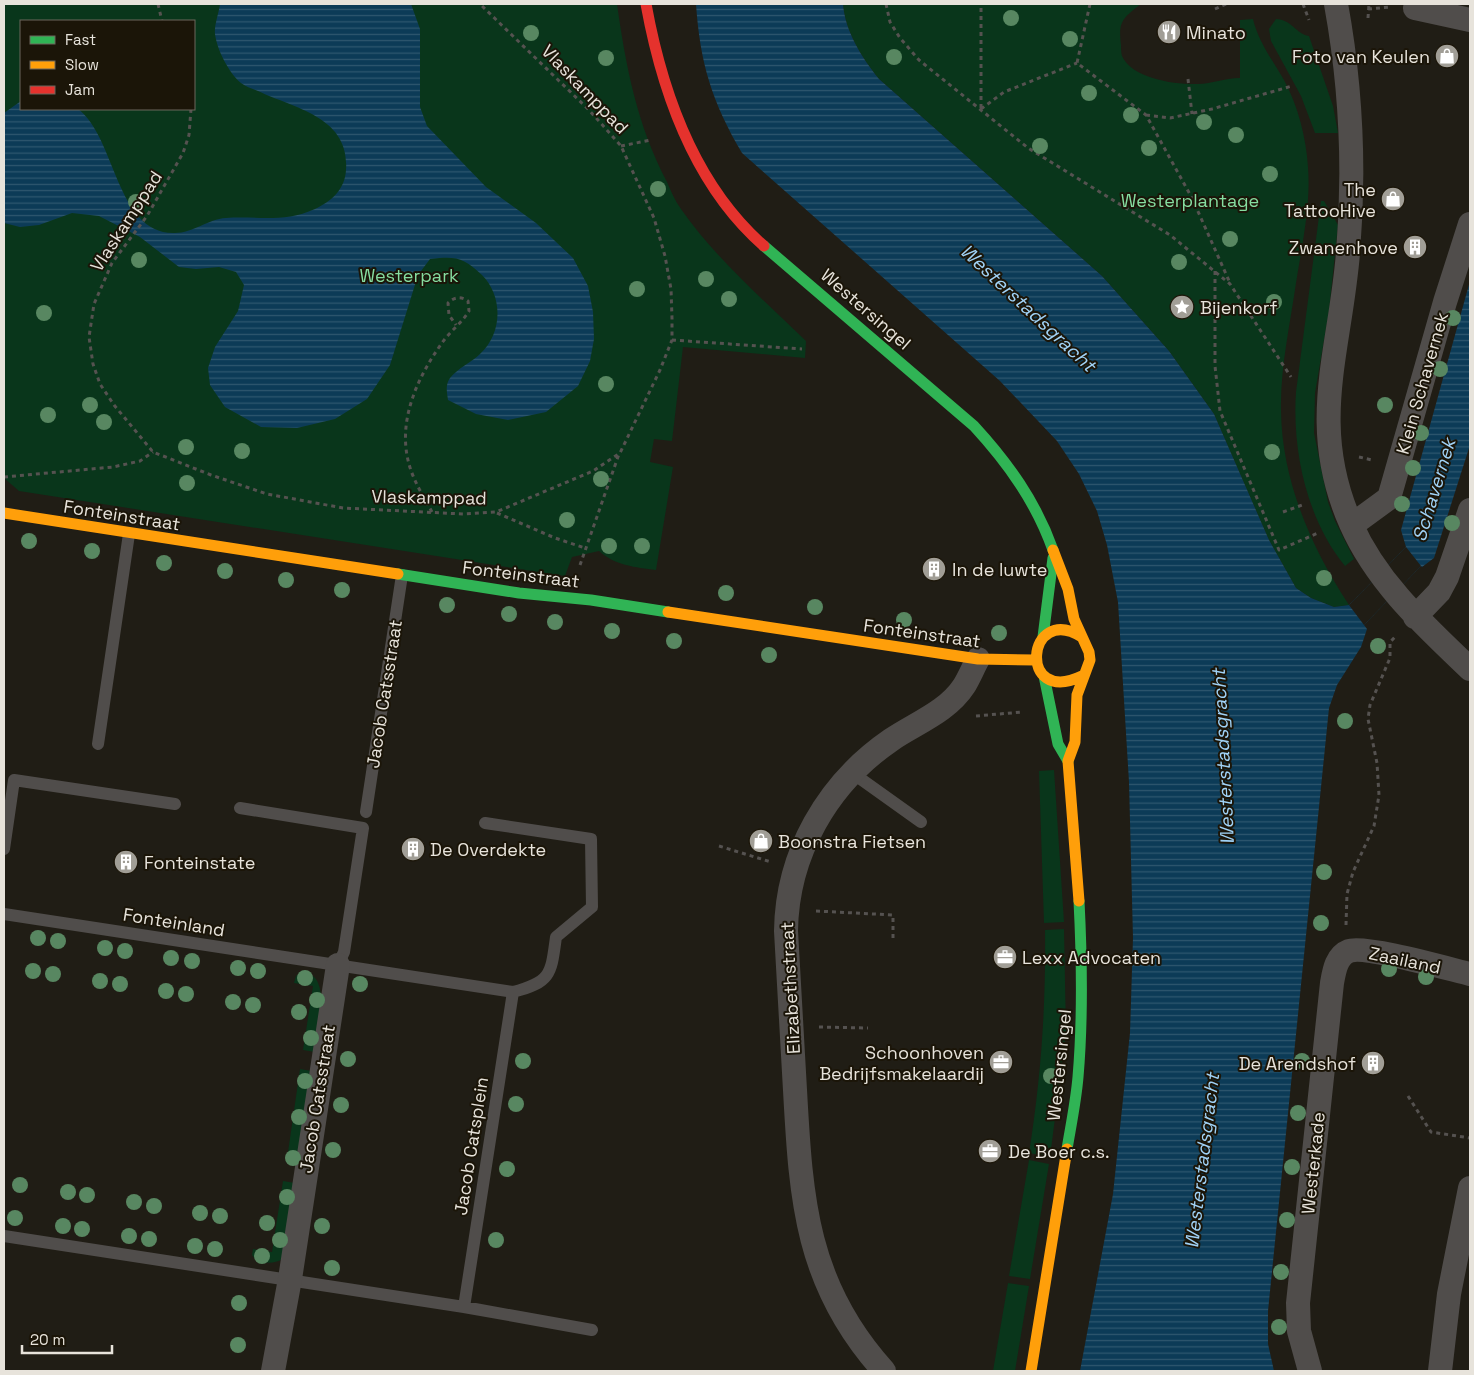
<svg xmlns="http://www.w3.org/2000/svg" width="1474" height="1375" font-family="'Space Grotesk',sans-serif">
  <defs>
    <pattern id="water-rules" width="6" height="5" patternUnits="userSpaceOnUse" patternTransform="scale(1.25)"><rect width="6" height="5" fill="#0c3b57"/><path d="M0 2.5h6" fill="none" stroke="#2f576f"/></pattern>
  </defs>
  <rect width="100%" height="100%" fill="#201d15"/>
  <path fill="#09361b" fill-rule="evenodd" d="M 4,4 L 617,4 C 626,67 637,125 667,182 C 671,191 675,201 681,209 C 716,259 763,299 806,341 L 805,358 L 683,347 L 672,441 L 654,439 L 650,462 L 673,467 L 656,570 C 635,567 616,566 599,551 L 572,557 L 565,576 L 19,491 L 4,478 ZM 21,21 L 194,21 L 194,109 L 21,109 Z
    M 843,4 L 1141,4 C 1123,18 1118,21 1121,45 C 1121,48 1121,53 1122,56 C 1132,79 1177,85 1198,84 C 1212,84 1224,78 1240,78 L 1240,20 L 1253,19 C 1258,41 1273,61 1284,80 C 1298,106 1306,137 1308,167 C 1311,205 1302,245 1296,283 C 1290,325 1280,369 1281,411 C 1282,481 1311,547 1349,605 L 1334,607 L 1311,598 L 1296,588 L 1269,540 L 1214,414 L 1169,351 L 1102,276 L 879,79 C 862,58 845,31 843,4 Z
    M 1276,19 C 1291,19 1296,34 1309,36 L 1333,106 L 1338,133 L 1315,133 L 1301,96 L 1271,41 L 1269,29 Z
    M 1321,201 L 1324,201 L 1338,225 L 1329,311 L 1315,393 L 1314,433 L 1328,502 L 1335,521 L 1354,559 L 1345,566 C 1307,520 1292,451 1296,392 Z
    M 1054,770 L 1064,922 L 1044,923 L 1039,771 Z
    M 1064,929 L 1066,1033 L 1050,1157 L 1029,1153 C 1041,1078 1046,1006 1045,930 Z
    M 300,973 C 334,969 318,1034 315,1052 L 303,1050 L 313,986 L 294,983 L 296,976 Z
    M 300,1069 L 312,1071 L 298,1161 L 287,1159 Z
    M 1029,1160 L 1049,1164 L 1030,1279 L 1009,1276 Z
    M 283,1181 L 295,1183 L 282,1259 C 274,1265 257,1264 252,1255 L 253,1249 L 272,1252 Z
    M 1008,1283 L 1029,1286 L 1015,1371 L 993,1371 Z"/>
  <path fill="url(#water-rules)" d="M 220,4 L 411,4 L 420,29 L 420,107 L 427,126 L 486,187 L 536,223 L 573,258 L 588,286 L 593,312 L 594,339 L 590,361 L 578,386 L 546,412 L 508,420 L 476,414 L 448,400 C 447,392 445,385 450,378 C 458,368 472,362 480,354 C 503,333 503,296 482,275 C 463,257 456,256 430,259 L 418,275 L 390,365 L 367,399 L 335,419 L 297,428 L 261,427 L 225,407 L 210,385 L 208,368 L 215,347 L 238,311 L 244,285 L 236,272 L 219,267 L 196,269 L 179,267 L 140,237 L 99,216 L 72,213 L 39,225 L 20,227 L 4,223 L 4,113 L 21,101 L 21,109 L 78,109 C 116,137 116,235 175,233 C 193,233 208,219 226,218 C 259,216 284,223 315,209 C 332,201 345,189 346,170 C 350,117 296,109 258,91 C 253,89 246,87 241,83 C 229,73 217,50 215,34 C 214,25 219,13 220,4 Z
    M 696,4 L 843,4 C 845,31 862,58 879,79 L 1102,276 L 1169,351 L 1214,414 L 1269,540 L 1296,588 L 1311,598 L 1334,607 L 1349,605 L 1406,547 L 1401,530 L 1470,281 L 1470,445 L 1434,558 L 1422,567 L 1421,566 L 1364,625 L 1367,629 L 1361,647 L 1337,685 L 1329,708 L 1268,1311 L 1268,1344 L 1274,1371 L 1080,1371 L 1113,1194 L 1130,1033 L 1133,938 L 1129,782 L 1118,602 L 1107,545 L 1097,511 L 1079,474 L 1057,441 L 1000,381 L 742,153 C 712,102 700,63 696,4 Z"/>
  <path fill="#201d15" d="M 1406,547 L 1421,566 L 1364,625 L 1349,605 Z"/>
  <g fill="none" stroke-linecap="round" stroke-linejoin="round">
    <path stroke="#555250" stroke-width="3" stroke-dasharray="4 4" stroke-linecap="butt" d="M 158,4 L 162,21
      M 886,4 L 890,22 L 900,38 L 919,60 L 1028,148 L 1170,235 L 1230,284 L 1291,377
      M 1090,4 L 1077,63 L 1146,115 L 1192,198 L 1230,283
      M 1303,4 L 1309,20
      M 1215,9 L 1226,4
      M 1368,9 L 1390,7
      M 1368,18 L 1369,4
      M 1188,79 L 1192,114
      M 981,108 L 981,4
      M 191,109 L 189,135 L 183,153 L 147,216 L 112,263 L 94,304 L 89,337 L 93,364 L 100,384 L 114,405 L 153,452 L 211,475 L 267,494 L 343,508 L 463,514 L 496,512 L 593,471 L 620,453 L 660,370 L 672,340 L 672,318 L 671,289 L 665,256 L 654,218 L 621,146 L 589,110 L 480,4
      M 981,109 L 1004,92 L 1077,63
      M 1146,115 L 1170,118 L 1212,109 L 1292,86
      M 621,146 L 651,140
      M 1215,271 L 1215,366 L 1220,411 L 1279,550 L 1318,533
      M 672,340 L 802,349
      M 1359,457 L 1372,460
      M 4,477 L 113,467 L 140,461 L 153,452
      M 432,512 C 426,501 419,490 414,478 C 393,431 414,382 442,343 C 450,331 462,323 469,311 L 468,301 C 461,296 454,297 448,303 L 449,315 L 456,325
      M 1283,512 L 1305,504
      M 497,513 L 555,538 L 585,548
      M 580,565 L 619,454
      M 976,716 L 1022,712
      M 719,846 L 771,862
      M 816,911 L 893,915 L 893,941
      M 1346,925 L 1347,894 L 1353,872 L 1374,826 L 1379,795 L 1377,763 L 1368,719 L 1370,705 L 1390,658 L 1390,642 L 1397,635
      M 819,1027 L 868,1028
      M 1408,1096 L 1431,1132 L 1470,1138"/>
    <path stroke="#504d4b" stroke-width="12" d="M 98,744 L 129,534
      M 851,772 L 921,822
      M 240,808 L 363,828 L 344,952 L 338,965
      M 366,812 L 402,575
      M 4,849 L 14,780 L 175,804
      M 4,914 L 513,992 C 552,982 551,973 556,937 L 592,907 L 591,839 L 485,823
      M 4,1236 L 464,1307 L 513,992
      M 464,1307 L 592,1330"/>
    <path stroke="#504d4b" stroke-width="24" d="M 1336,4 C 1351,86 1355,169 1348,253 C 1340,352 1307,425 1351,524 C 1377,583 1425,626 1470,669
      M 1415,8 L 1470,20
      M 1352,525 L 1389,498 L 1445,302 L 1470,224
      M 1415,617 L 1439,592 L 1447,577 L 1470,510
      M 273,1371 L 290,1279 L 338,965
      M 884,1371 C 806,1285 801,1200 795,1090 C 792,1037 789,984 786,931 C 787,854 827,784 891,740 C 916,723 947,712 964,686 C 969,678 973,668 978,659
      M 1310,1371 L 1299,1331 L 1298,1303 L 1332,983 C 1334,972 1336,956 1349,951 C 1364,945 1449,969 1470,974
      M 1440,1371 L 1449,1294 L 1470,1188"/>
    <path stroke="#30b455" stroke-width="11" d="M 764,246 L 974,426 C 1008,463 1036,502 1053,550
      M 398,574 L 519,593 L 591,600 L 668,612
      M 1043,637 L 1053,558
      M 1044,676 L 1058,744 L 1068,761
      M 1067,1149 C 1071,1125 1076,1101 1078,1077 C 1083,1019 1082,960 1079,901"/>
    <path stroke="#ff9f0a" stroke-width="11" d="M 4,513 L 398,574
      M 1053,550 L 1068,589 L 1074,619 L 1089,652 L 1090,660 L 1077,695 L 1075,742 L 1068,761 L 1079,901
      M 668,612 L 978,659 L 1035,660
      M 1082,637 C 1026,602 1017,707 1082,676
      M 1031,1371 L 1067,1149"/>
    <path stroke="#e5322d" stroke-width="11" d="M 646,4 C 662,92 694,185 764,246"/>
  </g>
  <g fill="#588761">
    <circle cx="1011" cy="18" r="8"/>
    <circle cx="531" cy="33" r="8"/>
    <circle cx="1070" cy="39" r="8"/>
    <circle cx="894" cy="57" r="8"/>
    <circle cx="606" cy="58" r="8"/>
    <circle cx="1089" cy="93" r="8"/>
    <circle cx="1131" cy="115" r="8"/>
    <circle cx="1204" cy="122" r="8"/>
    <circle cx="1236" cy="135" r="8"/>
    <circle cx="1040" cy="146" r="8"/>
    <circle cx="1149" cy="148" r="8"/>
    <circle cx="1270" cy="174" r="8"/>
    <circle cx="658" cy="189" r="8"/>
    <circle cx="136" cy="202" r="8"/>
    <circle cx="1230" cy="239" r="8"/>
    <circle cx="139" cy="260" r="8"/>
    <circle cx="1179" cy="262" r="8"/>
    <circle cx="706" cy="279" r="8"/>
    <circle cx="637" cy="289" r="8"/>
    <circle cx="729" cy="299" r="8"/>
    <circle cx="1274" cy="302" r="8"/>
    <circle cx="44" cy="313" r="8"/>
    <circle cx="1453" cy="318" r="8"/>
    <circle cx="1440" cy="369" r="8"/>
    <circle cx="606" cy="384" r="8"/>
    <circle cx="90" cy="405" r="8"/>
    <circle cx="1385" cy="405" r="8"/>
    <circle cx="48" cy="415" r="8"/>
    <circle cx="104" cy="422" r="8"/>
    <circle cx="1421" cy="433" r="8"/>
    <circle cx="186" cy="447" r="8"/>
    <circle cx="242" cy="451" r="8"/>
    <circle cx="1272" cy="452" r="8"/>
    <circle cx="1413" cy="468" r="8"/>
    <circle cx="601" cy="479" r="8"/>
    <circle cx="187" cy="483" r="8"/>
    <circle cx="1402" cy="504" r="8"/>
    <circle cx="567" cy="520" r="8"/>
    <circle cx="1452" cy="523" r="8"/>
    <circle cx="29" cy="541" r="8"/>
    <circle cx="609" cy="546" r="8"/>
    <circle cx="642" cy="546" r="8"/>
    <circle cx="92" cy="551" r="8"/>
    <circle cx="164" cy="563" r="8"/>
    <circle cx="225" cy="571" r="8"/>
    <circle cx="1324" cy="578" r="8"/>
    <circle cx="286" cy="580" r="8"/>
    <circle cx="342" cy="590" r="8"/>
    <circle cx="726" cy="593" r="8"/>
    <circle cx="447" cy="605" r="8"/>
    <circle cx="815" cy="607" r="8"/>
    <circle cx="509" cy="614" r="8"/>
    <circle cx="904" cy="620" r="8"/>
    <circle cx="555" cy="622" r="8"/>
    <circle cx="612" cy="631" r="8"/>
    <circle cx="999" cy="633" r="8"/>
    <circle cx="674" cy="641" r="8"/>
    <circle cx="1378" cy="646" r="8"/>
    <circle cx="769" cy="655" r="8"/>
    <circle cx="1345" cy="721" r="8"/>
    <circle cx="1324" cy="872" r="8"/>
    <circle cx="1321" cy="923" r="8"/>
    <circle cx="38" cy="938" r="8"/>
    <circle cx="58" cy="941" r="8"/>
    <circle cx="105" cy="948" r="8"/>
    <circle cx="125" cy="951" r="8"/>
    <circle cx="171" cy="958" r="8"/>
    <circle cx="192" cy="961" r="8"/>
    <circle cx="238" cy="968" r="8"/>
    <circle cx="1389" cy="969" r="8"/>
    <circle cx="33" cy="971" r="8"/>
    <circle cx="258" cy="971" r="8"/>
    <circle cx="53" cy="974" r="8"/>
    <circle cx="1426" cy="977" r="8"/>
    <circle cx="305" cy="978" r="8"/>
    <circle cx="100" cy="981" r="8"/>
    <circle cx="120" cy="984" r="8"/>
    <circle cx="360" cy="984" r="8"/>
    <circle cx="166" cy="991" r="8"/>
    <circle cx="186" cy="994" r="8"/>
    <circle cx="317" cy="1000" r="8"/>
    <circle cx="233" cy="1002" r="8"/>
    <circle cx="253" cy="1005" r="8"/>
    <circle cx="299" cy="1012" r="8"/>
    <circle cx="311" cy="1038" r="8"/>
    <circle cx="348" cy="1059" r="8"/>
    <circle cx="523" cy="1061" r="8"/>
    <circle cx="1302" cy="1061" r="8"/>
    <circle cx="1051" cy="1076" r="8"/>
    <circle cx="305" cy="1081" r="8"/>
    <circle cx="516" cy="1104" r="8"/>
    <circle cx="341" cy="1105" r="8"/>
    <circle cx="1298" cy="1113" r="8"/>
    <circle cx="299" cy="1117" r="8"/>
    <circle cx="333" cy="1150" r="8"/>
    <circle cx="293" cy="1158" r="8"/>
    <circle cx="1292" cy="1167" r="8"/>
    <circle cx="507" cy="1169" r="8"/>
    <circle cx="20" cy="1185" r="8"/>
    <circle cx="68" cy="1192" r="8"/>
    <circle cx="87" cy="1195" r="8"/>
    <circle cx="287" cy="1197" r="8"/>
    <circle cx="134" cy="1202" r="8"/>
    <circle cx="154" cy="1206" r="8"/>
    <circle cx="200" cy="1213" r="8"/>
    <circle cx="220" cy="1216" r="8"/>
    <circle cx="15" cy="1218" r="8"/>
    <circle cx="1287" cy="1220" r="8"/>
    <circle cx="267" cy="1223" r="8"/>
    <circle cx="63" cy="1226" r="8"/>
    <circle cx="322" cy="1226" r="8"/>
    <circle cx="82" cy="1229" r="8"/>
    <circle cx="129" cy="1236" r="8"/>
    <circle cx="149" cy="1239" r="8"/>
    <circle cx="280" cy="1240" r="8"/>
    <circle cx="496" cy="1240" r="8"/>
    <circle cx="195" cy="1246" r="8"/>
    <circle cx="215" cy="1249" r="8"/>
    <circle cx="262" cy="1256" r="8"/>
    <circle cx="332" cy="1268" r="8"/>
    <circle cx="1281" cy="1272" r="8"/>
    <circle cx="239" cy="1303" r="8"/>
    <circle cx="1279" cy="1327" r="8"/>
    <circle cx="238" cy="1345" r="8"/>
  </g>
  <defs>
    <g id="restaurant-disc" transform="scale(1.25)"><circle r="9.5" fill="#a19e96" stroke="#1b1508"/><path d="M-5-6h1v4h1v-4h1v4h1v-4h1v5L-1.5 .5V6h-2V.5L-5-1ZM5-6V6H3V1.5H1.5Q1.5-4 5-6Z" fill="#fff"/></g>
    <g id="shop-disc" transform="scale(1.25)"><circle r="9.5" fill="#a19e96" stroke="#1b1508"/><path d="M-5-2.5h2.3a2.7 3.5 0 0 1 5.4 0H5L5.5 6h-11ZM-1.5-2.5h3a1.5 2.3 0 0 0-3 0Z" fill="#fff"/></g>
    <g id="building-disc" transform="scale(1.25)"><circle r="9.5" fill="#a19e96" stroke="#1b1508"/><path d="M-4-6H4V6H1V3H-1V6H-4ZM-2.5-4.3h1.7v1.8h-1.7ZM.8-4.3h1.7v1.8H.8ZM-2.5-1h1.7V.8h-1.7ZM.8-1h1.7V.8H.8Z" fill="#fff"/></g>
    <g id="sight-disc" transform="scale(1.25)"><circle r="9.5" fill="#a19e96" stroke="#1b1508"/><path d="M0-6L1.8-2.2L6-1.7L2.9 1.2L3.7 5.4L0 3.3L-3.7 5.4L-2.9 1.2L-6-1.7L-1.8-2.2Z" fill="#fff"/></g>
    <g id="office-disc" transform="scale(1.25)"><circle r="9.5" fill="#a19e96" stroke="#1b1508"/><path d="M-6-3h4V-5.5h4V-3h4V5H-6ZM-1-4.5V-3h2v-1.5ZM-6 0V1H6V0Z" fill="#fff"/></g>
  </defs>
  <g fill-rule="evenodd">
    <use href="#restaurant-disc" x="1169" y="32"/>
    <use href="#shop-disc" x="1447" y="56"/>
    <use href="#shop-disc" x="1393" y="199"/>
    <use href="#building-disc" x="1415" y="247"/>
    <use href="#sight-disc" x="1182" y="307"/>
    <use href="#building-disc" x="934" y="569"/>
    <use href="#shop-disc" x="761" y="841"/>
    <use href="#building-disc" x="413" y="849"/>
    <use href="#building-disc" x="126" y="862"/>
    <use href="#office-disc" x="1005" y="957"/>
    <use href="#office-disc" x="1001" y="1062"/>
    <use href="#building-disc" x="1373" y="1063"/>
    <use href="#office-disc" x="990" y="1151"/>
  </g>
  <g text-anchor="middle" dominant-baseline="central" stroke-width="4" stroke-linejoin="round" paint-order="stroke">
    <g font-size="18" fill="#e7e3db" stroke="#1b1508" text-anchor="start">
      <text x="1186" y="32">Minato</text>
      <text x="1430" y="56" text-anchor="end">Foto van Keulen</text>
      <text x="1376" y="189" text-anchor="end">The<tspan x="1376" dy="21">TattooHive</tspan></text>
      <text x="1398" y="247" text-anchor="end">Zwanenhove</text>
      <text x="1200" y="307">Bijenkorf</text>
      <text x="952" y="569">In de luwte</text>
      <text x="778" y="841">Boonstra Fietsen</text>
      <text x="430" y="849">De Overdekte</text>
      <text x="144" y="862">Fonteinstate</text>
      <text x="1022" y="957">Lexx Advocaten</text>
      <text x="984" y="1052" text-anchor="end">Schoonhoven<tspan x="984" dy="21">Bedrijfsmakelaardij</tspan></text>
      <text x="1356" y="1063" text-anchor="end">De Arendshof</text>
      <text x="1008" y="1151">De Boer c.s.</text>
    </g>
    <g font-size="18" fill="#e7e3db" stroke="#1b1508">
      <text transform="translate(585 89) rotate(46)">Vlaskamppad</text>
      <text transform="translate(126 221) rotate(-57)">Vlaskamppad</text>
      <text transform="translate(866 309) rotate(41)">Westersingel</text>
      <text transform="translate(1422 383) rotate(-74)">Klein Schavernek</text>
      <text transform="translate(429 497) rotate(1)">Vlaskamppad</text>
      <text transform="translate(122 515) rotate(9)">Fonteinstraat</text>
      <text transform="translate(521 574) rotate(7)">Fonteinstraat</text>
      <text transform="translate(922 633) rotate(8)">Fonteinstraat</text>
      <text transform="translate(384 694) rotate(-81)">Jacob Catsstraat</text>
      <text transform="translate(174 922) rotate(9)">Fonteinland</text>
      <text transform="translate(1405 960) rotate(12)">Zaailand</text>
      <text transform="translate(790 988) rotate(-93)">Elizabethstraat</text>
      <text transform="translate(1059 1065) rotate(-84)">Westersingel</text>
      <text transform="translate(317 1099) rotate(-81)">Jacob Catsstraat</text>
      <text transform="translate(471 1146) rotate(-81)">Jacob Catsplein</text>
      <text transform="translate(1313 1163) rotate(-84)">Westerkade</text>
    </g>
    <g font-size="18" fill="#86dda0" stroke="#1b1508">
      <text x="1190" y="200">Westerplantage</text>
      <text x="409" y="275">Westerpark</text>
    </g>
    <g font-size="19" font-style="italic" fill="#a0d2f6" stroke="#1b1508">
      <text transform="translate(1028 308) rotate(43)">Westerstadsgracht</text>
      <text transform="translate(1434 490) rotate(-73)">Schavernek</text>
      <text transform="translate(1223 757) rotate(-93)">Westerstadsgracht</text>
      <text transform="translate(1202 1161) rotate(-83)">Westerstadsgracht</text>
    </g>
  </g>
  <rect width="1474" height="1375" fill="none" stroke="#e7e3db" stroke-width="10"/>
  <rect x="20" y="20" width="175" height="90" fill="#1b1508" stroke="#6d675c"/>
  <rect x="30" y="36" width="25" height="8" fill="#30b455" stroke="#6d675c"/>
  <text x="65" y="45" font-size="15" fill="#e7e3db">Fast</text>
  <rect x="30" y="61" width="25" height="8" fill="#ff9f0a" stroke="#6d675c"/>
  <text x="65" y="70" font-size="15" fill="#e7e3db">Slow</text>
  <rect x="30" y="86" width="25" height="8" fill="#e5322d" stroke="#6d675c"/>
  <text x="65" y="95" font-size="15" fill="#e7e3db">Jam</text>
  <path d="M22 1345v8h90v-8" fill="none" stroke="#e7e3db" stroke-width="2.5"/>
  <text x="30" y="1345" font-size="15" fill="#e7e3db" stroke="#1b1508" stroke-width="4" paint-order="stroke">20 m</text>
</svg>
